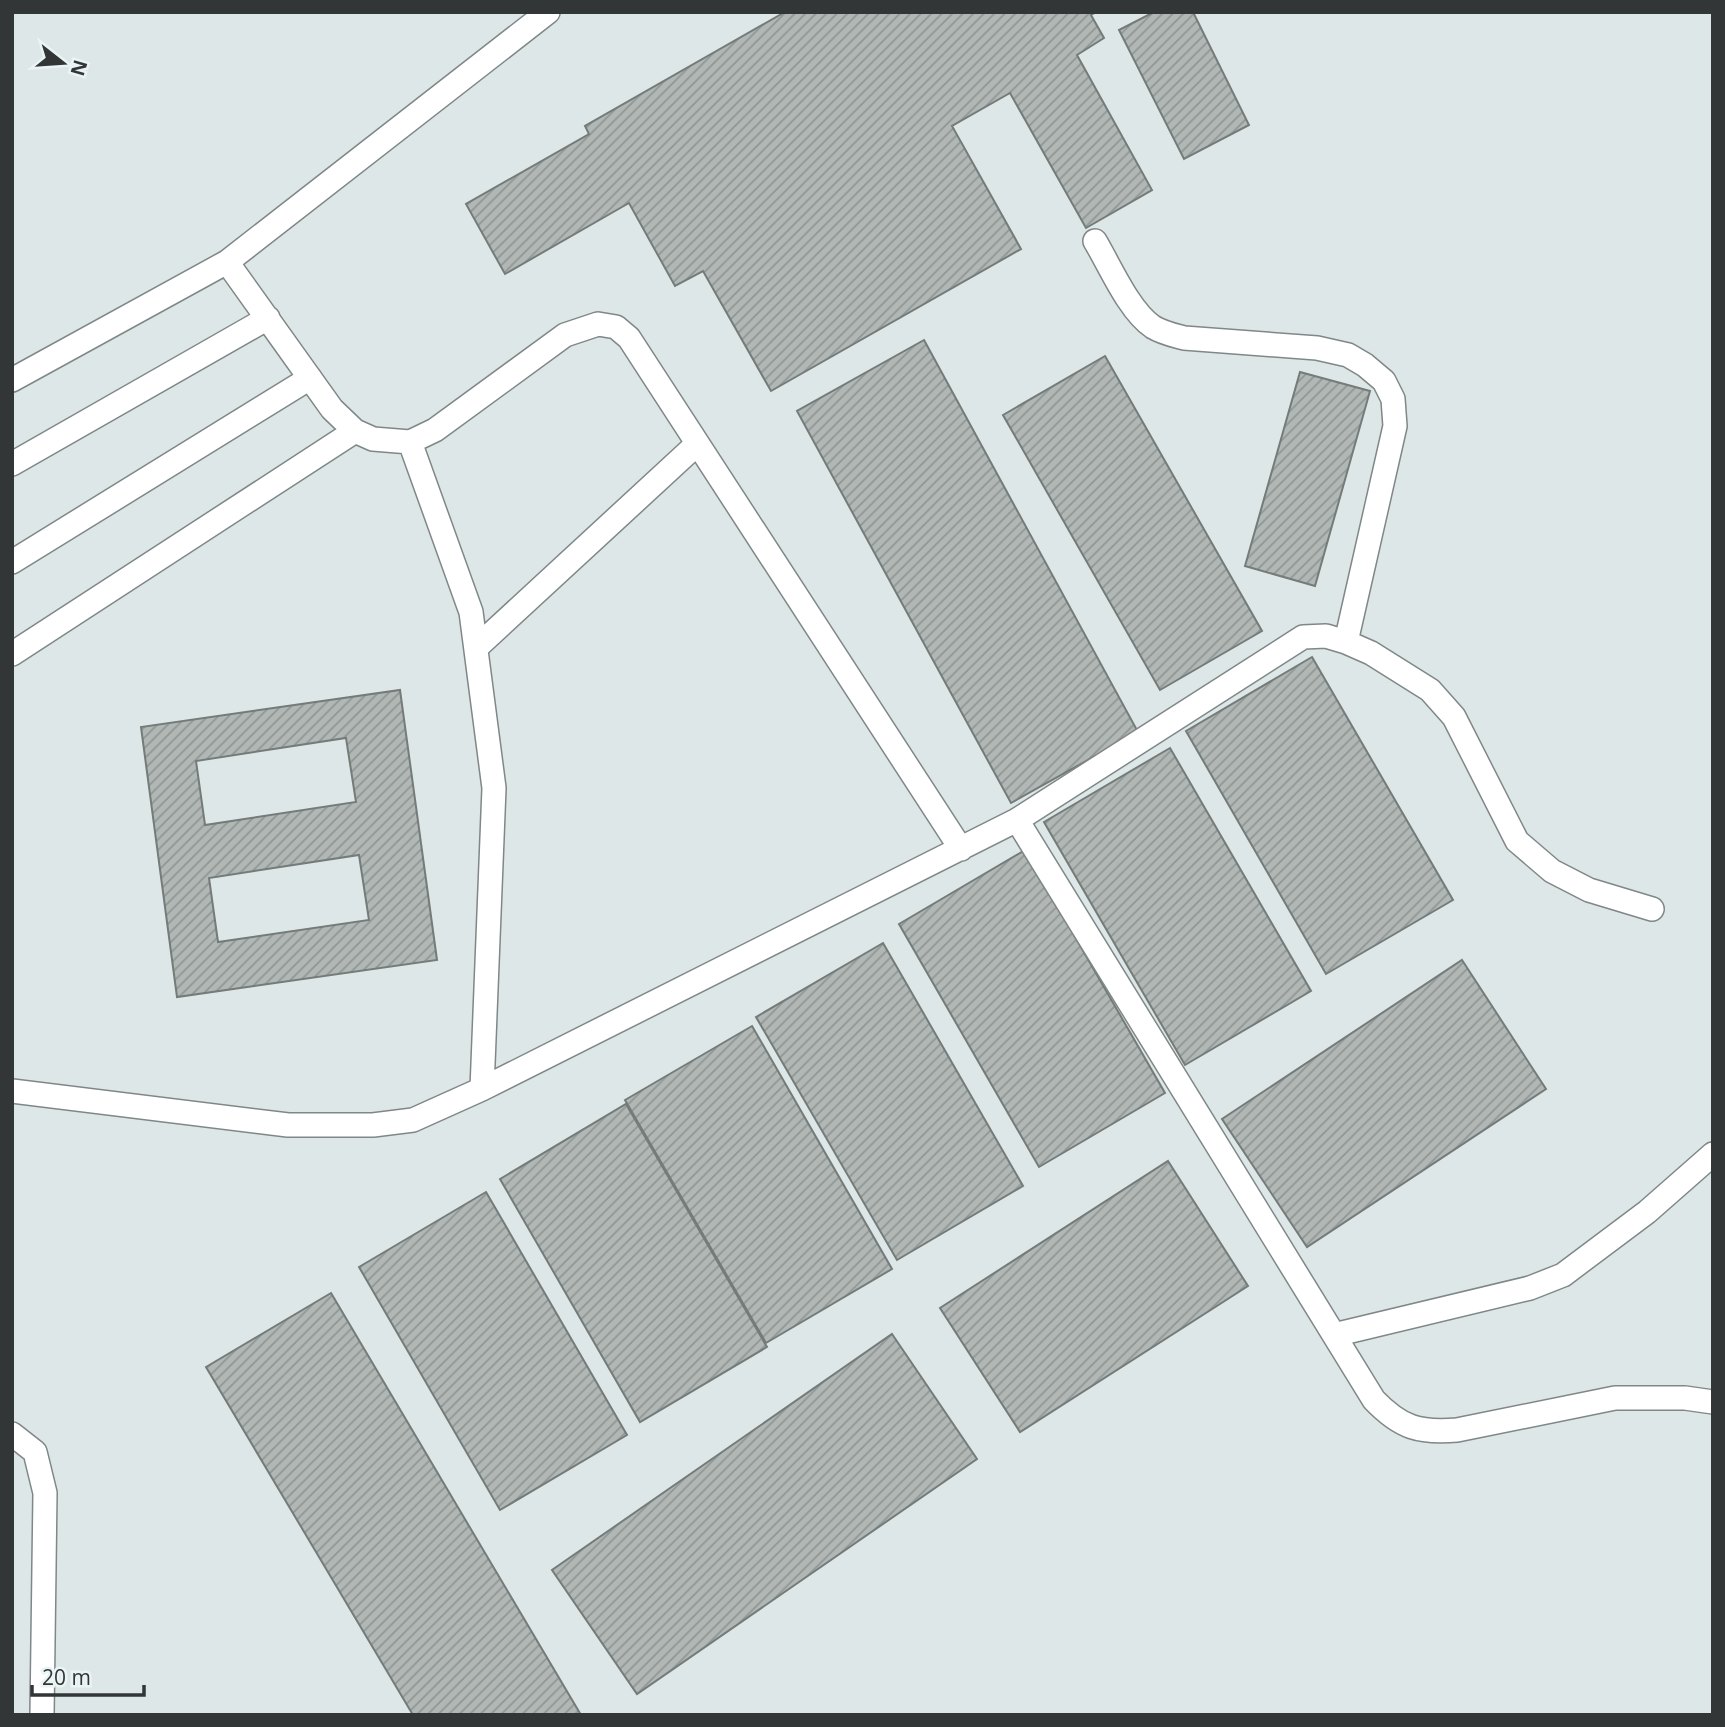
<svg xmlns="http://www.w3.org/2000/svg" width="1725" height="1727" font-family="'Open Sans',sans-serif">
  <defs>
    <pattern id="building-hatch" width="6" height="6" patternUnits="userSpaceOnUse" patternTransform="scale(1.75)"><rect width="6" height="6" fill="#b0b7b5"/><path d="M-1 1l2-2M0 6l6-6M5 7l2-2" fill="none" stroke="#909694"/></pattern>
  </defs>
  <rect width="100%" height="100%" fill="#dee7e7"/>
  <path fill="url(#building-hatch)" stroke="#747b79" stroke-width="2" fill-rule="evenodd" d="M 785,12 L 1096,12 L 1091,15 L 1104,38 L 1077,55 L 1152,190 L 1086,228 L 1010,93 L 952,126 L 1021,249 L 771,391 L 703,271 L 675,286 L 629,203 L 505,274 L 466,204 L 589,134 L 585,126 Z
    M 1154,12 L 1193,12 L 1249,125 L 1184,159 L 1119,30 Z
    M 924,340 L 1138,732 L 1011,803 L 797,411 Z
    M 1105,356 L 1262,631 L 1160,690 L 1003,415 Z
    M 1300,372 L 1370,391 L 1315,586 L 1245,566 Z
    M 1312,657 L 1453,900 L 1326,974 L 1186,731 Z
    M 400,690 L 437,960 L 177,997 L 141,727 ZM 346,738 L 356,802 L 205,825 L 196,761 ZM 359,855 L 369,920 L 218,942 L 209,878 Z
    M 1170,748 L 1311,991 L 1185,1065 L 1044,822 Z
    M 1025,850 L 1165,1093 L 1039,1167 L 899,924 Z
    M 883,943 L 1023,1186 L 897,1260 L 756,1017 Z
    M 1462,960 L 1546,1089 L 1307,1247 L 1222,1119 Z
    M 752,1026 L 892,1269 L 766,1343 L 625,1100 Z
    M 626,1104 L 767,1347 L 640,1422 L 500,1179 Z
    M 1168,1161 L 1248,1286 L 1020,1432 L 940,1308 Z
    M 486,1192 L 627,1435 L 500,1510 L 359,1267 Z
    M 331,1293 L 581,1715 L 413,1715 L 206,1367 Z
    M 892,1334 L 977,1459 L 637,1694 L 552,1570 Z"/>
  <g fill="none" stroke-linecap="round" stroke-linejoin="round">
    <g stroke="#7f8787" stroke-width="26">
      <path id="lane" d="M 1095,241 C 1110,266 1129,311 1153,327 C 1163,333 1173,335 1184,338 L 1317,348 L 1348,355 L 1365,365 L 1384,381 L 1393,399 L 1395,426 L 1346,642
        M 227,262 L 332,409 L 355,431 L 373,439 L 410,442 L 435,430 L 565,335 L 598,324 L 616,327 L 629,338 L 961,849
        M 12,380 L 227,262 L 548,12
        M 410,442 L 471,612 L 494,788 L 482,1089
        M 12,464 L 268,318
        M 12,562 L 310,378
        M 477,647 L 697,444
        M 12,654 L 355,431
        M 1017,820 L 1374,1400 C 1401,1428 1419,1433 1457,1430 L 1615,1398 L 1685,1398 L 1713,1402
        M 12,1091 L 288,1125 L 373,1125 L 413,1120 L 482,1089 L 1017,820 L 1303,637 L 1326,636 L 1346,642 L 1371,653 L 1430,690 L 1454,717 L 1517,841 L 1552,871 L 1589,890 L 1652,909
        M 1334,1335 L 1530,1288 L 1563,1275 L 1647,1212 L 1713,1154
        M 12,1434 L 35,1452 L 45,1493 L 42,1715"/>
    </g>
    <use href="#lane" stroke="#fff" stroke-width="23"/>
  </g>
  <rect width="1725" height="1727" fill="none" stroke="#323636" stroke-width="28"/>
  <g transform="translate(63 63) rotate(107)" stroke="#ebf4f5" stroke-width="5" paint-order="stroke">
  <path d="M0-5L12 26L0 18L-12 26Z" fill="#323636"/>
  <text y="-10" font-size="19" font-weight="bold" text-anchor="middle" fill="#323636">N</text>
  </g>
  <path d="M32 1685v10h112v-10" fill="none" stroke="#323636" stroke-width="3.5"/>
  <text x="42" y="1685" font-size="21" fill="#323636" stroke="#ebf4f5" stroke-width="5" paint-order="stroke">20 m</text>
</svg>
